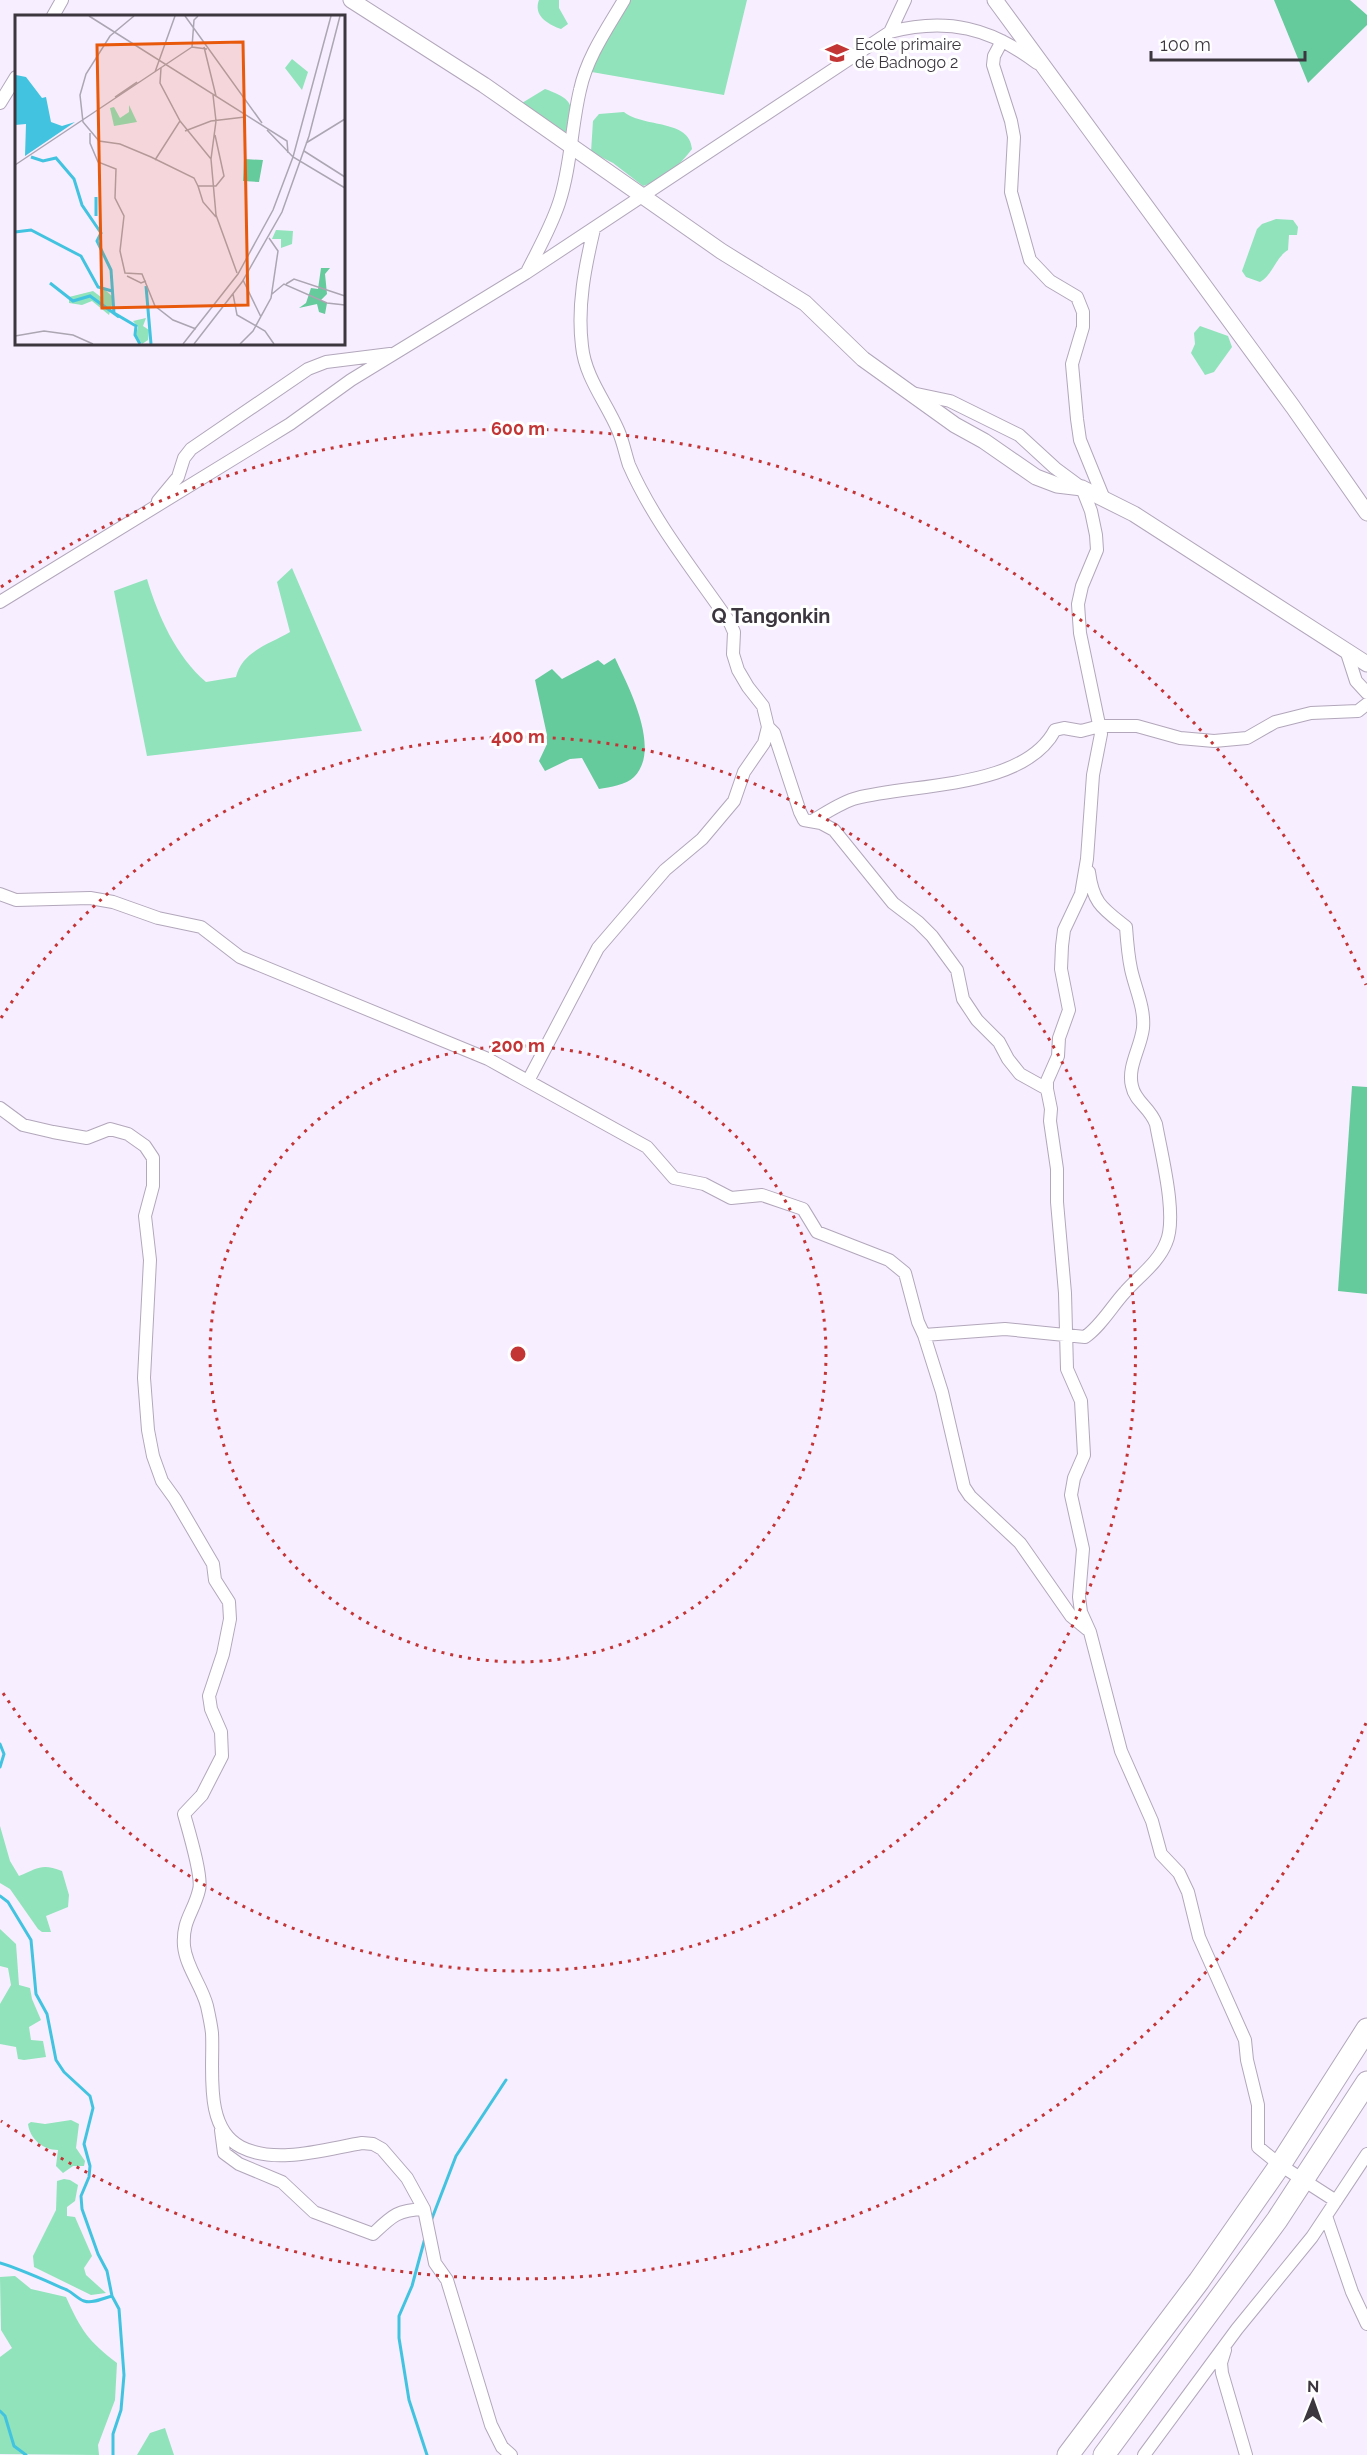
<svg xmlns="http://www.w3.org/2000/svg" width="1367" height="2455" font-family="Raleway,sans-serif">
  <rect width="100%" height="100%" fill="#f7eeff"/>
  <path fill="#90e3bb" d="M 539,0 L 559,0 L 559,8 L 568,24 L 561,29 C 548,24 533,16 539,0 Z
    M 624,0 L 747,0 L 724,95 L 586,71 Z
    M 545,89 C 576,100 573,106 568,135 L 522,103 Z
    M 624,112 C 644,128 690,119 692,149 C 679,166 664,180 643,186 L 613,163 L 591,152 L 593,121 L 599,114 Z
    M 1276,219 L 1293,220 L 1298,227 L 1297,235 L 1289,235 L 1288,250 C 1275,258 1273,275 1260,282 L 1246,277 L 1242,271 L 1257,229 L 1262,224 Z
    M 1200,326 L 1228,336 L 1232,347 L 1214,372 L 1205,375 L 1191,353 L 1195,344 L 1194,333 Z
    M 292,568 L 362,731 L 147,756 L 114,591 L 147,579 C 158,616 176,656 206,682 L 236,677 C 242,651 270,644 290,632 L 277,582 Z
    M 0,1826 L 10,1861 L 19,1876 C 38,1868 42,1863 62,1871 L 69,1895 L 68,1907 L 46,1916 L 51,1932 L 42,1932 L 38,1929 L 10,1889 L 0,1883 Z
    M 0,1929 L 16,1944 L 19,1985 L 30,1988 L 32,1999 L 41,2020 L 29,2027 L 31,2040 L 43,2041 L 46,2057 L 24,2060 L 18,2059 L 16,2047 L 0,2044 L 0,2004 L 11,1985 L 8,1968 L 0,1966 Z
    M 71,2120 L 79,2124 L 76,2148 L 85,2161 L 84,2166 L 73,2166 L 63,2173 L 56,2166 L 58,2150 C 43,2150 30,2139 28,2124 L 31,2122 L 45,2124 Z
    M 64,2179 L 70,2180 L 78,2185 L 75,2201 L 67,2207 L 67,2216 L 75,2217 L 92,2256 L 84,2268 L 86,2275 L 106,2293 L 91,2295 L 34,2267 L 33,2256 L 56,2210 L 57,2181 Z
    M 15,2276 L 31,2289 L 66,2297 C 81,2330 88,2341 117,2363 L 115,2400 L 98,2445 L 99,2455 L 0,2454 L 0,2357 L 12,2348 L 1,2330 L 0,2277 Z
    M 165,2428 L 174,2455 L 137,2455 L 150,2433 Z"/>
  <path fill="#65ca9c" d="M 1274,0 L 1350,0 L 1367,15 L 1367,25 L 1308,83 Z
    M 615,658 C 628,686 662,749 634,777 C 626,785 610,787 599,789 L 582,758 L 570,759 L 545,771 L 539,761 L 547,744 L 547,735 L 535,680 L 552,669 L 562,679 L 598,660 L 604,665 Z
    M 1352,1086 L 1367,1087 L 1367,1294 L 1338,1291 Z"/>
  <g fill="none" stroke-linecap="round" stroke-linejoin="round">
    <path stroke="#42c3e0" stroke-width="3" d="M 0,1744 L 4,1754 L 0,1767
      M 0,1896 L 8,1902 L 31,1940 L 36,1994 L 47,2014 L 56,2060 L 64,2072 L 90,2096 L 93,2108 L 84,2144 L 90,2166 L 89,2177 L 81,2196 L 82,2209 L 98,2254 L 107,2271 L 112,2296 L 119,2309 L 124,2375 L 121,2410 L 113,2434 L 113,2455
      M 431,2221 L 456,2156 L 506,2080
      M 425,2238 L 412,2286 L 399,2316 L 399,2338 L 409,2400 L 427,2455
      M 0,2263 C 23,2270 46,2281 67,2290 C 73,2293 78,2299 84,2301 C 93,2304 103,2298 112,2296
      M 0,2411 L 5,2416 L 14,2446 L 26,2455"/>
    <g stroke="#b2a7bb" stroke-width="14">
      <path id="minor" d="M 905,0 L 890,32 C 947,17 991,28 1037,63
        M 53,16 L 62,0
        M 1002,41 L 994,56 L 993,65 L 1011,121 L 1014,137 L 1011,192 L 1030,260 L 1050,281 L 1077,297 L 1083,312 L 1083,327 L 1072,364 L 1077,419 L 1080,440 L 1104,499
        M 0,103 L 16,77
        M 528,270 C 539,248 551,227 559,203 C 571,167 571,128 580,90 C 587,57 607,29 624,0
        M 912,393 L 950,401 L 1019,435 L 1055,468 L 1082,488 L 1091,511 L 1096,535 L 1097,550 L 1082,586 L 1078,604 L 1080,633 L 1101,734 L 1093,775 L 1087,859 L 1081,894 L 1064,930 L 1062,946 L 1061,969 L 1069,1010 L 1059,1038 L 1058,1056 L 1047,1081 L 1047,1089 L 1051,1109 L 1050,1121 L 1057,1169 L 1057,1202 L 1065,1293 L 1067,1369 L 1081,1401 L 1084,1455 L 1074,1478 L 1071,1495 L 1083,1549 L 1079,1597 L 1081,1612 L 1090,1632 L 1121,1751 L 1152,1821 L 1161,1854 L 1179,1873 L 1188,1892 L 1199,1937 L 1245,2040 L 1247,2060 L 1258,2105 L 1258,2147 L 1280,2165 L 1336,2201
        M 158,501 L 178,477 L 184,458 L 191,449 L 308,369 L 326,362 L 390,354
        M 0,602 L 290,424 L 351,380 L 526,273 L 890,32
        M 1346,650 L 1356,681 L 1367,693
        M 768,727 L 774,733 L 800,812 L 804,820 L 821,823 L 834,830 L 893,903 L 918,922 L 932,936 L 957,970 L 963,999 L 977,1020 L 999,1042 L 1008,1059 L 1020,1074 L 1047,1089
        M 812,821 C 826,813 841,802 857,798 C 914,783 1024,789 1055,730 L 1064,728 L 1081,731 L 1100,726 L 1137,726 L 1180,738 L 1214,741 L 1247,738 L 1275,722 L 1311,713 L 1358,711 L 1367,704
        M 0,894 L 16,900 L 90,898 L 113,902 L 158,918 L 201,927 L 240,957 L 488,1059 L 647,1147 L 674,1178 L 704,1184 L 731,1198 L 762,1195 L 803,1209 L 817,1232 L 889,1260 L 905,1273 L 918,1322 L 924,1335 L 1005,1329 L 1085,1337 C 1101,1326 1112,1306 1125,1292 C 1139,1276 1158,1263 1166,1243 C 1178,1217 1161,1153 1156,1124 C 1150,1107 1135,1102 1132,1086 C 1127,1067 1141,1047 1143,1028 C 1145,1008 1135,988 1131,969 C 1128,955 1127,941 1126,927 C 1102,908 1093,903 1089,872
        M 528,1081 L 598,948 L 665,870 L 702,839 L 734,801 L 744,772 L 764,743 L 768,727 L 763,706 L 748,687 L 738,670 L 733,654 L 734,632 L 730,623 C 695,572 654,522 629,465 C 625,453 623,441 618,430 C 606,402 585,377 582,346 C 577,306 585,267 594,229
        M 0,1108 L 23,1125 L 53,1132 L 87,1138 L 110,1129 L 128,1134 L 145,1146 L 153,1158 L 153,1186 L 145,1216 L 150,1260 L 144,1378 L 148,1430 L 153,1456 L 162,1481 L 175,1499 L 213,1564 L 215,1580 L 229,1602 L 230,1619 L 223,1654 L 209,1696 L 211,1709 L 221,1732 L 222,1756 L 202,1795 L 184,1814 C 188,1829 203,1877 199,1890 C 194,1912 182,1920 184,1946 C 186,1967 202,1986 207,2006 C 209,2015 211,2024 212,2033 C 214,2067 203,2128 241,2147 C 276,2165 326,2149 362,2143 L 373,2144 L 382,2149 L 407,2178 L 424,2209 L 435,2263 L 447,2280 L 491,2425 L 502,2447 L 511,2455
        M 924,1335 L 942,1392 L 964,1487 L 970,1496 L 1020,1543 L 1071,1616 L 1087,1629
        M 221,2130 L 224,2153 L 239,2164 L 282,2182 L 314,2212 L 373,2234 C 392,2216 397,2210 424,2209
        M 1326,2216 L 1352,2292 L 1367,2324
        M 1225,2350 L 1221,2363 L 1222,2373 L 1246,2455
        M 1144,2455 L 1237,2329 L 1312,2237 L 1367,2154"/>
    </g>
    <g stroke="#b2a7bb" stroke-width="17">
      <path id="tertiary" d="M 351,0 L 484,85 L 721,251 L 805,303 L 863,359 L 955,425 L 984,441 L 1036,477 L 1057,485 L 1082,488 L 1134,514 L 1367,664
        M 995,0 L 1293,407 L 1367,513"/>
    </g>
    <g stroke="#b2a7bb" stroke-width="23">
      <path id="trunk" d="M 1068,2455 L 1199,2281 L 1280,2165 L 1367,2029
        M 1104,2455 L 1277,2220 L 1367,2082"/>
    </g>
    <use href="#minor" stroke="#fff" stroke-width="12"/>
    <use href="#tertiary" stroke="#fff" stroke-width="15"/>
    <use href="#trunk" stroke="#fff" stroke-width="21"/>
  </g>
  <g fill="none" stroke="#c33435" stroke-width="3" stroke-dasharray="3 6">
    <circle cx="518" cy="1354" r="308"/>
    <path d="M1 1018A617 617 0 1 1 1 1690"/>
    <path d="M1366 1723A925 925 0 0 1 1 2121M1 587A925 925 0 0 1 1366 985"/>
  </g>
  <defs>
    <g id="school-bare" transform="scale(1.8)"><path d="M0-5L7-2L0 1L-7-2ZM-4 1L0 2.5L4 1V4Q0 6-4 4Z" fill="#c33435" stroke="#fff" stroke-width="2.5" paint-order="stroke"/></g>
  </defs>
  <g fill-rule="evenodd">
    <use href="#school-bare" x="837" y="53"/>
  </g>
  <g text-anchor="middle" dominant-baseline="central" stroke-width="6" stroke-linejoin="round" paint-order="stroke">
    <g font-size="16" fill="#3c373f" stroke="#fff" text-anchor="start">
      <text x="855" y="44">Ecole primaire<tspan x="855" dy="18">de Badnogo 2</tspan></text>
    </g>
    <g font-size="20" font-weight="bold" fill="#3c373f" stroke="#fff">
      <text x="771" y="616">Q Tangonkin</text>
    </g>
  </g>
  <g transform="translate(15 15)">
    <rect width="330" height="330" fill="#f7eeff"/>
    <path d="M 277,44 L 293,57 L 287,75 L 270,53 ZM 114,90 L 122,107 L 99,111 L 95,93 L 99,92 L 105,103 L 114,97 ZM 261,215 L 278,216 L 277,229 L 266,233 L 266,224 L 257,224 ZM 88,273 L 99,283 L 94,300 L 77,286 L 67,290 L 54,288 L 54,282 L 78,276 L 86,282 ZM 131,303 L 128,311 L 134,315 L 133,325 L 127,329 L 121,320 L 123,312 L 118,306 Z" fill="#90e3bb"/>
    <path d="M 229,144 L 248,145 L 244,167 L 228,166 ZM 306,253 L 315,253 L 310,259 L 312,279 L 306,285 L 312,288 L 310,299 L 304,297 L 302,289 L 284,293 L 291,288 L 296,273 L 303,274 Z" fill="#65ca9c"/>
    <path d="M 0,51 L 1,60 L 11,62 L 27,83 L 31,82 L 36,107 L 47,111 L 60,107 L 10,141 L 11,109 L 0,110 Z" fill="#42c3e0"/>
    <path fill="none" stroke="#42c3e0" stroke-width="3" d="M 16,142 L 28,146 L 41,143 L 59,164 L 67,190 L 86,218 L 82,226 L 96,255 L 99,298 L 121,311 L 120,320 L 125,329M 81,182 L 81,201M 0,217 L 16,215 L 66,241 L 83,272 L 97,276M 35,268 L 58,286 L 75,281 L 104,302M 131,271 L 136,329"/>
    <path fill="none" stroke="#aca5b2" stroke-width="1.5" d="M 74,1 L 272,126 L 273,138M 119,1 L 95,21 L 71,59 L 65,80 L 68,107 L 84,126 L 105,129 L 136,142 L 179,163 L 183,171 L 201,171 L 209,161 L 200,120M 170,1 L 247,108M 183,1 L 179,5 L 177,32 L 192,34M 189,32 L 201,81M 140,57 L 160,1M 198,80 L 201,106 L 196,144 L 201,200 L 222,258M 100,82 L 122,67M 165,106 L 196,144M 252,115 L 278,142 L 330,173M 170,116 L 196,106 L 230,102M 75,118 L 75,128 L 83,147 L 101,154 L 100,183 L 109,201 L 105,236 L 110,258 L 127,259 L 140,291 L 158,305 L 181,314M 291,128 L 330,104M 289,136 L 330,162M 140,145 L 165,106 L 145,68 L 146,53M 0,150 L 177,32M 183,171 L 188,187 L 201,202M 112,261 L 126,268 L 131,266M 228,265 L 246,302M 271,269 L 279,264 L 330,281M 218,279 L 222,300 L 250,316 L 259,329M 257,279 L 269,269 L 312,288 L 330,290M 0,321 L 29,316 L 58,320 L 78,329M 168,329 L 223,259 L 258,195 L 278,142 L 316,1M 179,329 L 227,267 L 267,197 L 294,121 L 325,1M 225,329 L 238,316 L 256,283 L 263,236 L 254,223"/>
    <path fill="#e8590c" fill-opacity="0.15" stroke="#e8590c" stroke-width="3" d="M 228,27 L 233,290 L 87,293 L 82,30 Z"/>
    <rect width="330" height="330" fill="none" stroke="#3c373f" stroke-width="3"/>
  </g>
  <circle cx="518" cy="1354" r="9" fill="#c33435" stroke="#fff" stroke-width="3"/>
  <g font-size="18" text-anchor="middle" font-weight="bold" fill="#c33435" stroke="#fff" stroke-width="6" stroke-linejoin="round" paint-order="stroke">
    <text x="518" y="435">600 m</text>
    <text x="518" y="743">400 m</text>
    <text x="518" y="1052">200 m</text>
  </g>
  <g transform="translate(1313 2401) rotate(1)" stroke="#ffffff" stroke-width="4.5" paint-order="stroke">
  <path d="M0-4.5L10 22L0 15L-10 22Z" fill="#3c373f"/>
  <text y="-9" font-size="16" font-weight="bold" text-anchor="middle" fill="#3c373f">N</text>
  </g>
  <path d="M1151 51v9h154v-9" fill="none" stroke="#3c373f" stroke-width="3"/>
  <text x="1160" y="51" font-size="18" fill="#3c373f" stroke="#ffffff" stroke-width="4.5" paint-order="stroke">100 m</text>
</svg>
